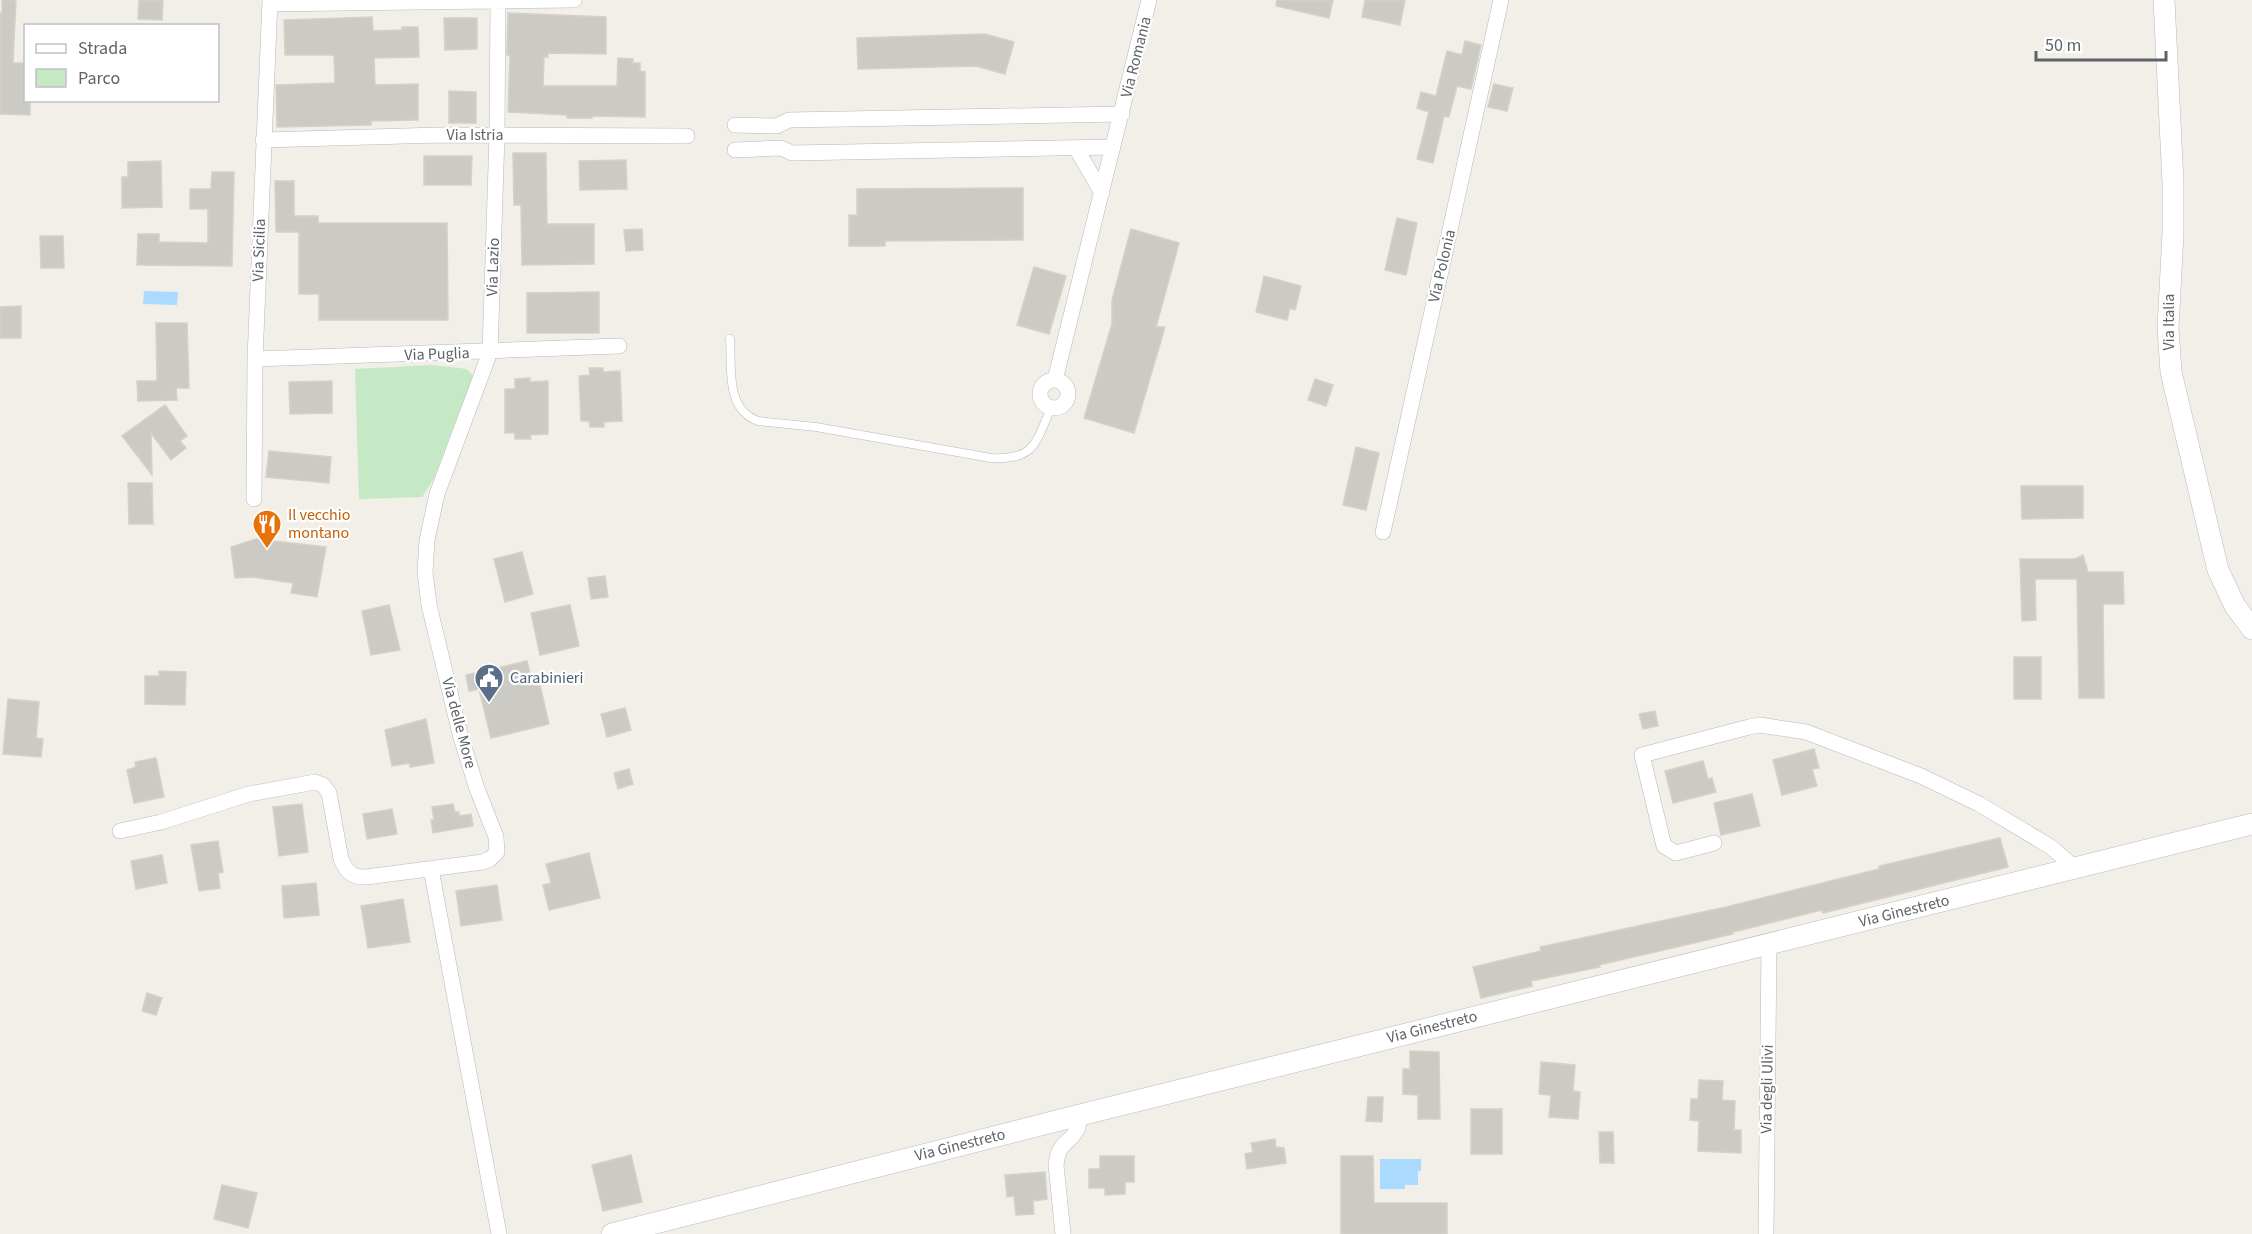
<svg xmlns="http://www.w3.org/2000/svg" width="2252" height="1234" font-family="'Source Sans 3',sans-serif">
  <rect width="100%" height="100%" fill="#f1efe8"/>
  <path fill="#c5e8c5" d="M 432,365 L 467,369 L 473,376 L 433,480 L 422,497 L 359,499 L 355,369 Z"/>
  <path fill="#aadaff" d="M 144,291 L 178,292 L 177,305 L 143,304 Z
    M 1380,1159 L 1421,1159 L 1421,1171 L 1418,1171 L 1418,1185 L 1405,1185 L 1405,1189 L 1380,1189 Z"/>
  <path fill="#cccac5" stroke="#d6d1c6" stroke-width="1.5" d="M 2,0 L 16,0 L 13,63 L 26,63 L 26,100 L 30,100 L 30,115 L 0,114 L 0,13 L 2,13 Z
    M 139,0 L 163,0 L 162,20 L 138,19 Z
    M 1277,0 L 1333,0 L 1329,18 L 1276,6 Z
    M 1365,0 L 1405,0 L 1400,25 L 1362,17 Z
    M 508,13 L 606,17 L 606,54 L 548,53 L 548,57 L 544,57 L 543,86 L 617,86 L 618,58 L 633,59 L 633,63 L 640,63 L 640,71 L 645,72 L 645,117 L 592,116 L 592,118 L 567,118 L 567,115 L 508,112 L 510,55 L 507,55 Z
    M 372,17 L 373,31 L 402,30 L 402,27 L 418,27 L 419,57 L 374,58 L 375,85 L 418,84 L 418,120 L 371,121 L 371,125 L 277,127 L 276,85 L 335,83 L 334,55 L 285,55 L 284,20 Z
    M 444,18 L 477,18 L 477,49 L 445,50 Z
    M 985,34 L 1014,42 L 1005,74 L 976,66 L 858,69 L 857,38 Z
    M 1465,41 L 1481,45 L 1471,89 L 1457,86 L 1449,117 L 1444,116 L 1433,163 L 1417,159 L 1429,112 L 1417,108 L 1421,92 L 1436,96 L 1447,51 L 1462,55 Z
    M 1494,84 L 1513,88 L 1507,111 L 1488,107 Z
    M 449,91 L 476,92 L 476,123 L 449,123 Z
    M 513,153 L 546,153 L 547,224 L 594,224 L 594,264 L 522,265 L 521,205 L 514,205 Z
    M 424,156 L 472,156 L 471,185 L 424,185 Z
    M 626,160 L 627,189 L 580,190 L 579,161 Z
    M 161,161 L 162,207 L 122,208 L 122,177 L 128,177 L 128,162 Z
    M 212,172 L 234,172 L 232,266 L 137,265 L 138,234 L 159,234 L 159,242 L 208,243 L 208,209 L 190,209 L 190,189 L 211,189 Z
    M 275,181 L 294,181 L 294,216 L 318,216 L 318,223 L 447,223 L 448,320 L 319,320 L 319,294 L 299,294 L 299,232 L 276,232 Z
    M 1023,188 L 1023,240 L 885,241 L 885,246 L 849,246 L 849,215 L 857,215 L 857,189 Z
    M 1397,218 L 1417,223 L 1406,275 L 1385,270 Z
    M 642,229 L 643,250 L 626,251 L 624,230 Z
    M 1131,229 L 1179,243 L 1156,327 L 1165,327 L 1134,433 L 1084,418 L 1112,324 L 1112,300 Z
    M 40,236 L 63,236 L 64,268 L 41,268 Z
    M 1034,267 L 1066,276 L 1049,334 L 1017,325 Z
    M 1264,276 L 1301,286 L 1295,310 L 1290,308 L 1287,320 L 1256,312 Z
    M 599,292 L 599,333 L 527,333 L 527,293 Z
    M 21,306 L 21,338 L 0,338 L 0,307 Z
    M 156,323 L 187,323 L 189,388 L 176,388 L 177,400 L 138,401 L 137,381 L 157,381 Z
    M 589,368 L 603,368 L 603,372 L 620,371 L 622,421 L 604,422 L 604,427 L 590,427 L 589,421 L 581,421 L 579,376 L 590,375 Z
    M 530,378 L 530,382 L 548,381 L 548,434 L 530,435 L 531,439 L 515,439 L 515,433 L 505,433 L 505,389 L 515,389 L 515,379 Z
    M 1315,379 L 1333,385 L 1326,406 L 1308,400 Z
    M 332,381 L 332,413 L 290,414 L 289,382 Z
    M 165,405 L 187,436 L 180,441 L 186,448 L 171,460 L 151,433 L 152,475 L 122,436 Z
    M 1356,447 L 1379,453 L 1366,510 L 1343,505 Z
    M 269,451 L 331,457 L 329,483 L 266,477 Z
    M 128,483 L 152,483 L 153,524 L 129,524 Z
    M 2021,486 L 2083,486 L 2083,518 L 2022,519 Z
    M 256,539 L 326,547 L 317,597 L 291,593 L 293,583 L 252,577 L 235,578 L 231,547 Z
    M 522,552 L 533,594 L 505,602 L 494,559 Z
    M 2083,555 L 2088,572 L 2123,572 L 2124,604 L 2103,604 L 2104,698 L 2079,698 L 2077,579 L 2035,579 L 2036,620 L 2022,621 L 2020,559 L 2075,559 Z
    M 605,576 L 608,597 L 591,599 L 588,578 Z
    M 389,605 L 400,650 L 371,655 L 362,611 Z
    M 570,605 L 579,646 L 540,655 L 531,613 Z
    M 2014,657 L 2041,657 L 2041,699 L 2014,699 Z
    M 527,661 L 533,686 L 540,685 L 549,724 L 491,738 L 479,689 L 469,691 L 466,675 Z
    M 159,671 L 186,672 L 185,705 L 145,704 L 145,676 L 159,676 Z
    M 8,699 L 39,702 L 36,738 L 43,739 L 41,757 L 3,754 Z
    M 625,708 L 631,730 L 607,737 L 601,714 Z
    M 1655,711 L 1658,726 L 1643,729 L 1639,714 Z
    M 426,719 L 434,763 L 410,767 L 410,763 L 392,766 L 385,730 Z
    M 1814,749 L 1819,768 L 1812,769 L 1817,786 L 1782,795 L 1773,760 Z
    M 156,758 L 164,797 L 134,803 L 127,770 L 136,767 L 135,762 Z
    M 1703,761 L 1708,779 L 1712,778 L 1716,792 L 1673,803 L 1665,771 Z
    M 629,769 L 633,784 L 618,789 L 614,773 Z
    M 1752,794 L 1760,826 L 1721,835 L 1714,803 Z
    M 302,804 L 308,852 L 279,856 L 273,807 Z
    M 453,804 L 455,812 L 459,812 L 459,816 L 471,814 L 473,826 L 433,833 L 431,820 L 434,820 L 432,807 Z
    M 392,809 L 397,834 L 367,839 L 363,814 Z
    M 2000,838 L 2008,867 L 1823,913 L 1822,910 L 1733,932 L 1733,934 L 1599,965 L 1600,967 L 1531,981 L 1532,986 L 1481,998 L 1473,967 L 1541,951 L 1540,947 L 1726,907 L 1879,869 L 1879,866 Z
    M 218,841 L 223,872 L 218,873 L 220,888 L 199,891 L 191,845 Z
    M 589,853 L 600,898 L 549,910 L 543,885 L 551,883 L 546,864 Z
    M 162,855 L 167,883 L 136,889 L 131,861 Z
    M 316,883 L 319,915 L 284,918 L 282,886 Z
    M 497,885 L 502,920 L 461,926 L 456,891 Z
    M 403,899 L 410,942 L 368,948 L 361,906 Z
    M 147,993 L 162,998 L 156,1015 L 142,1011 Z
    M 1410,1051 L 1439,1052 L 1440,1119 L 1418,1119 L 1418,1095 L 1403,1094 L 1403,1069 L 1410,1069 Z
    M 1541,1062 L 1575,1065 L 1573,1091 L 1580,1092 L 1578,1119 L 1549,1117 L 1551,1095 L 1539,1094 Z
    M 1699,1080 L 1723,1081 L 1722,1100 L 1735,1101 L 1734,1130 L 1741,1130 L 1741,1153 L 1698,1151 L 1699,1121 L 1690,1120 L 1691,1099 L 1698,1099 Z
    M 1368,1097 L 1383,1097 L 1382,1122 L 1366,1121 Z
    M 1471,1109 L 1502,1109 L 1502,1154 L 1471,1154 Z
    M 1599,1132 L 1613,1132 L 1614,1163 L 1600,1163 Z
    M 1275,1139 L 1276,1147 L 1284,1148 L 1286,1163 L 1247,1169 L 1245,1154 L 1253,1152 L 1251,1143 Z
    M 631,1155 L 642,1202 L 603,1211 L 592,1165 Z
    M 1100,1156 L 1134,1156 L 1134,1182 L 1125,1182 L 1125,1194 L 1105,1195 L 1105,1188 L 1089,1188 L 1089,1169 L 1100,1169 Z
    M 1341,1156 L 1373,1156 L 1374,1203 L 1447,1203 L 1447,1234 L 1341,1234 Z
    M 1045,1172 L 1047,1199 L 1033,1201 L 1034,1214 L 1016,1215 L 1014,1196 L 1007,1197 L 1005,1175 Z
    M 222,1185 L 257,1193 L 248,1228 L 214,1219 Z"/>
  <g fill="none" stroke-linecap="round" stroke-linejoin="round">
    <g stroke="#b5b8bc" stroke-width="9">
      <path id="lane" d="M 730,339 C 732,368 725,409 758,421 L 816,427 L 991,458 C 1035,460 1035,444 1051,408"/>
    </g>
    <g stroke="#b5b8bc" stroke-width="16">
      <path id="street" d="M 270,4 L 574,0
        M 735,125 L 777,126 L 789,120 L 1122,114
        M 263,140 L 440,135 L 687,136
        M 1076,148 L 1102,193
        M 735,150 L 781,148 L 792,153 L 1113,147
        M 255,359 L 619,346
        M1040 394a14 14 0 1 1 28 0a14 14 0 1 1-28 0Z
        M 1055,380 L 1149,0
        M 254,499 L 255,359 L 270,0
        M 1383,532 L 1501,0
        M 120,831 L 161,822 L 249,794 L 315,782 L 323,785 L 329,793 L 341,859 C 346,871 352,878 366,877 L 483,862 L 490,859 L 497,852 L 496,837 L 476,786 L 460,734 L 429,605 L 425,572 L 427,540 L 437,494 L 490,352 L 497,135 L 498,0
        M 1714,843 L 1676,853 L 1664,846 L 1642,755 L 1749,727 L 1760,725 L 1806,732 L 1921,776 L 1979,804 L 2051,847 L 2076,869
        M 431,869 L 499,1234
        M 1063,1234 L 1056,1165 C 1059,1140 1067,1147 1077,1130 C 1079,1126 1079,1119 1080,1115
        M 1766,1234 L 1769,944"/>
    </g>
    <g stroke="#b6babf" stroke-width="22">
      <path id="secondary" d="M 2164,0 L 2173,183 L 2173,233 L 2168,328 L 2171,372 L 2218,570 L 2235,606 L 2252,629
        M 612,1234 L 1080,1115 L 2252,824"/>
    </g>
    <use href="#lane" stroke="#fff" stroke-width="8"/>
    <use href="#street" stroke="#fff" stroke-width="15"/>
    <use href="#secondary" stroke="#fff" stroke-width="21"/>
  </g>
  <defs>
    <g id="restaurant-pin" transform="scale(1.5)"><path d="M0 17L-7.5 6A9.5 9.5 0 1 1 7.5 6Z" fill="#e8710a" stroke="#fff"/><path d="M-5-6h1v4h1v-4h1v4h1v-4h1v5L-1.5 .5V6h-2V.5L-5-1ZM5-6V6H3V1.5H1.5Q1.5-4 5-6Z" fill="#fff"/></g>
    <g id="civic-pin" transform="scale(1.5)"><path d="M0 17L-7.5 6A9.5 9.5 0 1 1 7.5 6Z" fill="#5c6f8a" stroke="#fff"/><path d="M-.6-6.5H3V-4.5H.6V-3L4-1V1h2V6H-6V1h2V-1L-.6-3ZM-1.2 2.5V6h2.4V2.5Z" fill="#fff"/></g>
  </defs>
  <g fill-rule="evenodd">
    <use href="#restaurant-pin" x="267" y="524"/>
    <use href="#civic-pin" x="489" y="678"/>
  </g>
  <g text-anchor="middle" dominant-baseline="central" stroke-width="4.5" stroke-linejoin="round" paint-order="stroke">
    <g font-size="16" fill="#5f6368" stroke="#fff">
      <text transform="translate(1136 57) rotate(-76)">Via Romania</text>
      <text x="475" y="135">Via Istria</text>
      <text transform="translate(259 250) rotate(-88)">Via Sicilia</text>
      <text transform="translate(1442 266) rotate(-77)">Via Polonia</text>
      <text transform="translate(493 267) rotate(-88)">Via Lazio</text>
      <text transform="translate(2169 322) rotate(-90)">Via Italia</text>
      <text transform="translate(437 354) rotate(-2)">Via Puglia</text>
      <text transform="translate(459 723) rotate(75)">Via delle More</text>
      <text transform="translate(1904 911) rotate(-14)">Via Ginestreto</text>
      <text transform="translate(1432 1027) rotate(-14)">Via Ginestreto</text>
      <text transform="translate(1767 1089) rotate(-89)">Via degli Ulivi</text>
      <text transform="translate(960 1145) rotate(-14)">Via Ginestreto</text>
    </g>
    <g font-size="16" fill="#c56008" stroke="#fff" text-anchor="start">
      <text x="288" y="515">Il vecchio<tspan x="288" dy="18">montano</tspan></text>
    </g>
    <g font-size="16" fill="#4e5e75" stroke="#fff" text-anchor="start">
      <text x="510" y="678">Carabinieri</text>
    </g>
  </g>
  <rect x="24" y="24" width="195" height="78" fill="#ffffff" stroke="#bfc1c3" stroke-width="1.5"/>
  <rect x="36" y="44" width="30" height="9" fill="#ffffff" stroke="#bfc1c3" stroke-width="1.5"/>
  <text x="78" y="54" font-size="18" fill="#5f6368">Strada</text>
  <rect x="36" y="69" width="30" height="18" fill="#c5e8c5" stroke="#bfc1c3" stroke-width="1.5"/>
  <text x="78" y="84" font-size="18" fill="#5f6368">Parco</text>
  <path d="M2036 51v9h130v-9" fill="none" stroke="#5f6368" stroke-width="3"/>
  <text x="2045" y="51" font-size="18" fill="#5f6368" stroke="#ffffff" stroke-width="4.5" paint-order="stroke">50 m</text>
</svg>
